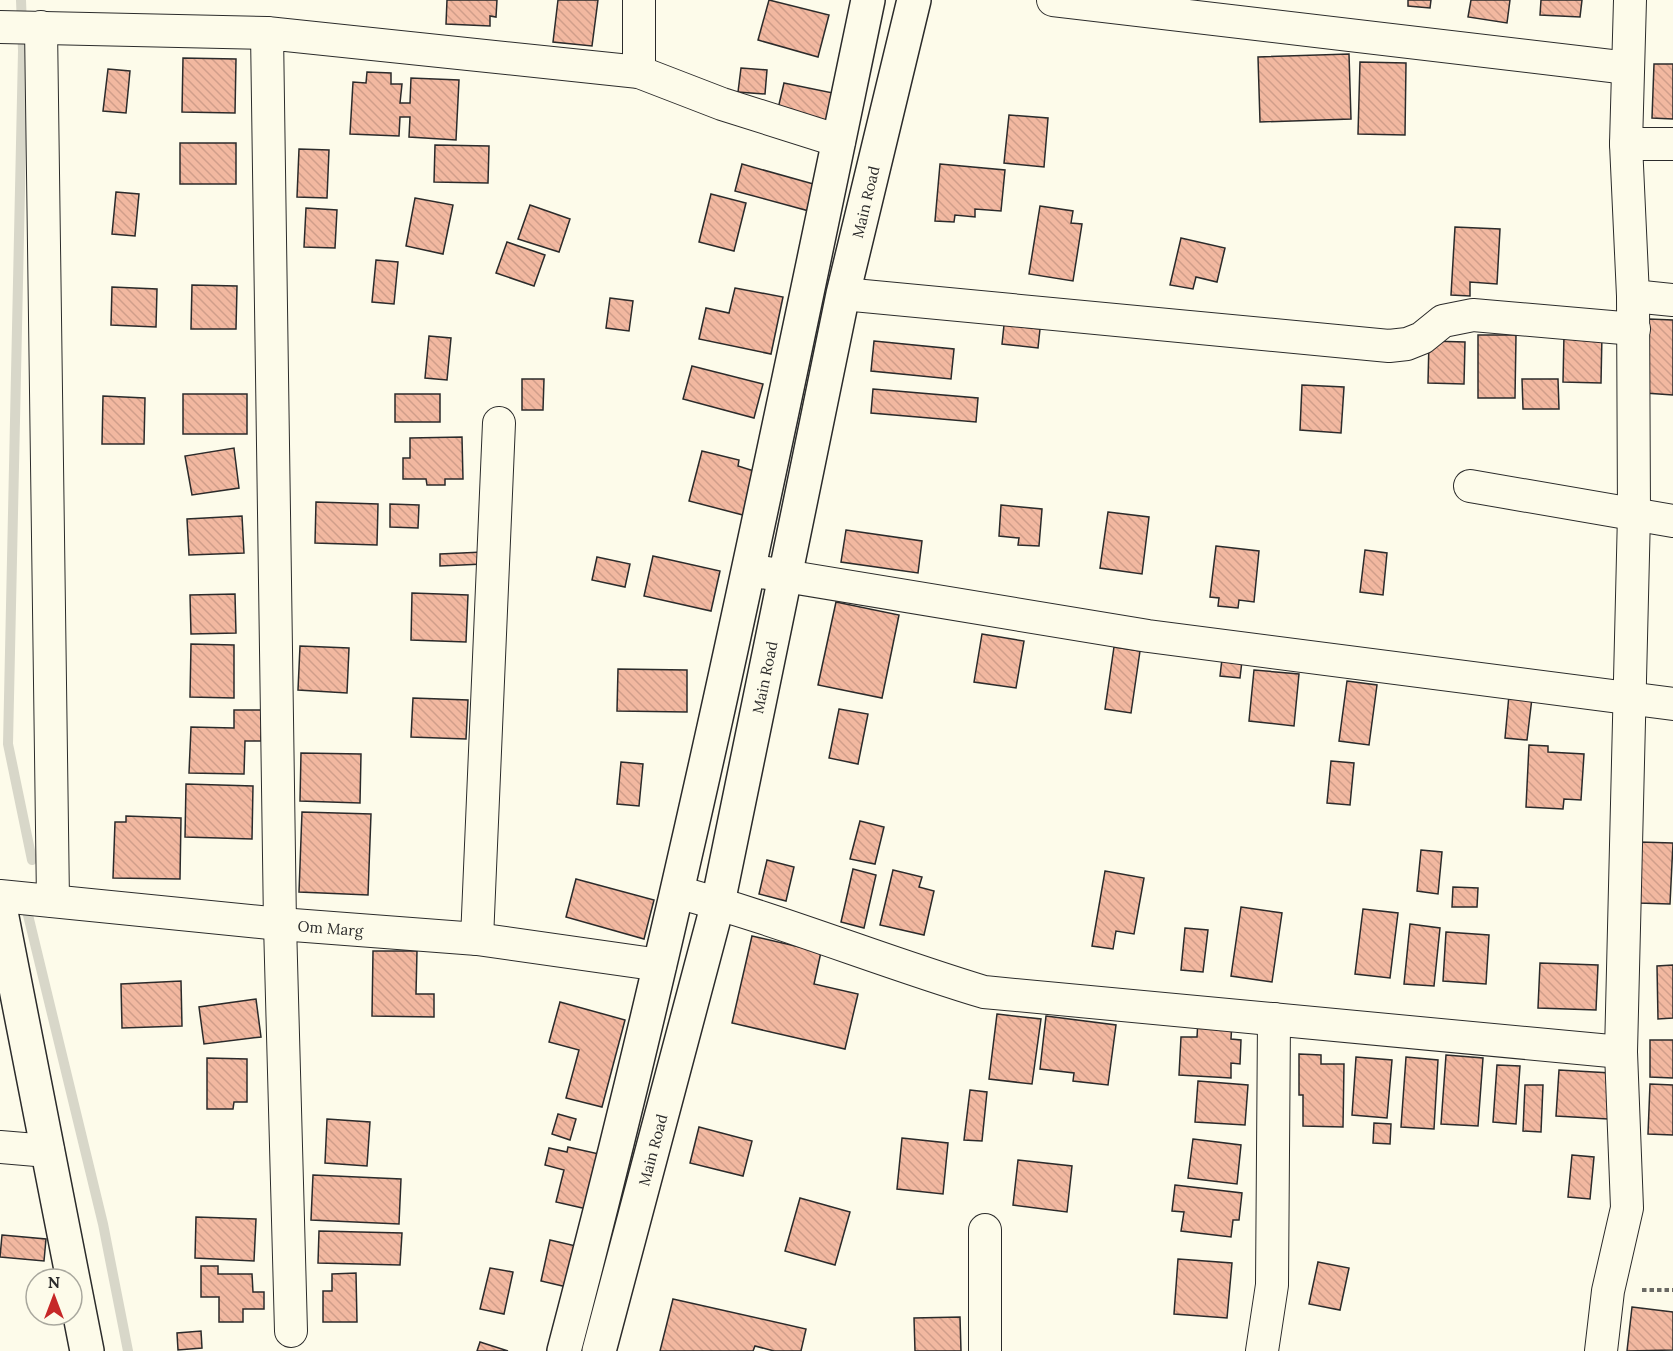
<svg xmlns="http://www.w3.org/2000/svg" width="1673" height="1351" font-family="Lora,serif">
  <defs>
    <pattern id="building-back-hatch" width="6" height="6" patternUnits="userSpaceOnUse" patternTransform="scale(1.5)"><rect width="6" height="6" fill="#f2b8a0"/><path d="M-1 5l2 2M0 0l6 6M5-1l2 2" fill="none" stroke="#d09e8a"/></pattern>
  </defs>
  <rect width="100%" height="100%" fill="#fdfbea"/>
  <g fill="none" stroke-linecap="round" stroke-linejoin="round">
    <path stroke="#d8d7c9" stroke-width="10" d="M 21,0 L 23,51 L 8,744 L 32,860
      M 28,915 L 103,1224 L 128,1351"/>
  </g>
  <path fill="url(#building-back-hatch)" stroke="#2b2b2b" stroke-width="1.5" d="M 447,0 L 497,0 L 496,17 L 490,16 L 490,26 L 446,24 Z
    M 558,0 L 598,0 L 592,46 L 553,42 Z
    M 769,0 L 829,15 L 818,57 L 758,40 Z
    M 1408,0 L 1431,0 L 1430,8 L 1408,6 Z
    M 1471,0 L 1510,0 L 1507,23 L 1468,17 Z
    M 1541,0 L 1582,0 L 1580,17 L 1540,15 Z
    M 1349,54 L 1351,119 L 1260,122 L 1258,57 Z
    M 183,58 L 236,59 L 235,113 L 182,112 Z
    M 1360,62 L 1406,63 L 1405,135 L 1358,134 Z
    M 1654,64 L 1673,64 L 1673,119 L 1652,118 Z
    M 741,68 L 767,70 L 765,94 L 738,92 Z
    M 108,69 L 130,71 L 126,113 L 103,111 Z
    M 367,72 L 391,73 L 391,84 L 402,84 L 400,103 L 410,103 L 411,78 L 459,80 L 456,140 L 409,137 L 410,117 L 400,117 L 399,136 L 350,134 L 353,82 L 366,83 Z
    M 784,83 L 833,93 L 827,123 L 777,113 Z
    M 1009,115 L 1048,118 L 1044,167 L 1004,163 Z
    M 180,143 L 236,143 L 236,184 L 180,184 Z
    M 435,145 L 489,146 L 488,183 L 434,182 Z
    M 299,149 L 329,150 L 327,198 L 297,197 Z
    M 742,164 L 817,185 L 809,211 L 735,191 Z
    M 940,164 L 1005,170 L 1001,211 L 975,209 L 975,217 L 955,215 L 954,222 L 935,221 Z
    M 116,192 L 139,194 L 135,236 L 112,234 Z
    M 711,194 L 746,203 L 734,251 L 699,242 Z
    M 415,198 L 453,205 L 443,254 L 406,246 Z
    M 530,205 L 570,219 L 559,252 L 518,239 Z
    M 1040,206 L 1073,211 L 1071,223 L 1082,224 L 1073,281 L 1029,274 Z
    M 306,208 L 337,210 L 335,248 L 304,247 Z
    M 1455,227 L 1500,229 L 1497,284 L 1470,282 L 1470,296 L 1451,295 Z
    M 1181,238 L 1225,248 L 1217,282 L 1196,277 L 1193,289 L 1170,285 Z
    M 507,242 L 545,255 L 534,286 L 496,273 Z
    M 376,260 L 398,262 L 394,304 L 372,302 Z
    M 192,285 L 237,286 L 236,329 L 191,329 Z
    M 112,287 L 157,289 L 156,327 L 111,325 Z
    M 735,288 L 783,297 L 771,354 L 699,339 L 706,308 L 729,313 Z
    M 610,298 L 633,301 L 629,331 L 606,328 Z
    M 1649,319 L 1673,320 L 1673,395 L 1645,393 Z
    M 1004,325 L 1040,329 L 1038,348 L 1002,344 Z
    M 1564,334 L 1602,334 L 1601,383 L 1563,382 Z
    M 1478,335 L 1516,335 L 1515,398 L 1478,398 Z
    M 429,336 L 451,338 L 447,380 L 425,378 Z
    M 874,341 L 954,349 L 951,379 L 871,371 Z
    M 1429,341 L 1465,342 L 1464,384 L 1428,383 Z
    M 692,366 L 763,384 L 754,418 L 683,399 Z
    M 522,379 L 544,379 L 543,410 L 522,410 Z
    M 1522,379 L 1558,379 L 1559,409 L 1523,409 Z
    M 1302,385 L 1344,387 L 1341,433 L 1300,430 Z
    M 873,389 L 978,398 L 976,422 L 871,413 Z
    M 183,394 L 247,394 L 247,434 L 183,434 Z
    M 395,394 L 440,394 L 440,422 L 395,422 Z
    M 103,396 L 145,398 L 144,444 L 102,444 Z
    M 462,437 L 463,479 L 445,479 L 445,485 L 427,485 L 426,479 L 403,479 L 403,458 L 410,458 L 410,438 Z
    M 234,448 L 239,488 L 192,495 L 185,456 Z
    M 702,451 L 739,460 L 738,466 L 754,471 L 743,515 L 689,501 Z
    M 316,502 L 378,504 L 377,545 L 315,543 Z
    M 390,504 L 419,505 L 418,528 L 390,527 Z
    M 1001,505 L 1042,509 L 1039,546 L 1018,545 L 1019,538 L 999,536 Z
    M 1108,512 L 1149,517 L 1142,574 L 1100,568 Z
    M 242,516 L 244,553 L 189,555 L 187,519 Z
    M 846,530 L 922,541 L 918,573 L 841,562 Z
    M 1216,546 L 1259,551 L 1254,602 L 1239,600 L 1238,608 L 1218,606 L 1219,598 L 1210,597 Z
    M 1365,550 L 1387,553 L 1383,595 L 1360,592 Z
    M 483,552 L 483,564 L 440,566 L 440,554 Z
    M 653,556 L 720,571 L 711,611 L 644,596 Z
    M 597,557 L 630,564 L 625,587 L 592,580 Z
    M 412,593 L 468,595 L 466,642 L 411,640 Z
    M 235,594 L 236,633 L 191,634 L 190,595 Z
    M 836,602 L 899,615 L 882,698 L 818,685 Z
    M 982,634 L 1024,641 L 1016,688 L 974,682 Z
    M 191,644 L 234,645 L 234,698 L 190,697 Z
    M 300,646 L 349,648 L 347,693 L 298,690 Z
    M 1114,647 L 1140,651 L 1131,713 L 1105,709 Z
    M 1222,659 L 1242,661 L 1240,678 L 1220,676 Z
    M 618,669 L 687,670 L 687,712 L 617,711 Z
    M 1254,670 L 1299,674 L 1294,726 L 1249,721 Z
    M 1347,681 L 1377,685 L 1369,745 L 1339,741 Z
    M 1509,695 L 1532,698 L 1527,740 L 1505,738 Z
    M 413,698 L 468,700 L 466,739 L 411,737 Z
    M 839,709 L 868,714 L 858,764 L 829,758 Z
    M 234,710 L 262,710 L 261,741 L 245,741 L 244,774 L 189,773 L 191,727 L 234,728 Z
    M 1529,745 L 1548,746 L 1548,752 L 1584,754 L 1581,800 L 1564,799 L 1563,809 L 1526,807 Z
    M 301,753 L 361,754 L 360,803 L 300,801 Z
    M 1331,761 L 1354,763 L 1350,805 L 1327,803 Z
    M 621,762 L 643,764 L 639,806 L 617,804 Z
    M 186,784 L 253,786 L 252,839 L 185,837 Z
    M 302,812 L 371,814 L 368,895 L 299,892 Z
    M 126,816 L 181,818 L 180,879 L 113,878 L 115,822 L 126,822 Z
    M 860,821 L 884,827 L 875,864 L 850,859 Z
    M 1639,842 L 1673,843 L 1670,904 L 1638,903 Z
    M 1421,850 L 1442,852 L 1438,894 L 1417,891 Z
    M 767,860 L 794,867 L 786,901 L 759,894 Z
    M 853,869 L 876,875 L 864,928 L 841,922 Z
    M 893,870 L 922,877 L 919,887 L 934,891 L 924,935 L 880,925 Z
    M 1105,871 L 1144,878 L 1134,934 L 1116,931 L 1113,949 L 1092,946 Z
    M 576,879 L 654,900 L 644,939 L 566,917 Z
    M 1453,887 L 1478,888 L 1477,907 L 1452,907 Z
    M 1241,907 L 1282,913 L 1272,982 L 1231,976 Z
    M 1363,909 L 1398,913 L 1390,978 L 1355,974 Z
    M 1410,924 L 1440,928 L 1434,986 L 1404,984 Z
    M 1185,928 L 1208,930 L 1203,972 L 1181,970 Z
    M 1446,932 L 1489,935 L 1486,984 L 1443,981 Z
    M 752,936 L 821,952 L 814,984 L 858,994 L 845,1049 L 732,1023 Z
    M 373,951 L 417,951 L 416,994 L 434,994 L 434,1017 L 372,1016 Z
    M 1540,963 L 1598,965 L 1596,1010 L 1538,1008 Z
    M 1673,965 L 1673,1018 L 1658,1019 L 1657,966 Z
    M 181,981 L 182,1026 L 122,1028 L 121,984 Z
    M 256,999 L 261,1037 L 204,1044 L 199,1007 Z
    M 560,1002 L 625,1020 L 602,1107 L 566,1098 L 579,1050 L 549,1042 Z
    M 997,1014 L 1041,1019 L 1032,1084 L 989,1079 Z
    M 1046,1016 L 1116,1025 L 1108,1085 L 1073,1081 L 1074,1073 L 1040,1069 Z
    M 1198,1020 L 1232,1022 L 1231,1039 L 1241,1040 L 1240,1064 L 1231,1063 L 1231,1078 L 1179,1075 L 1181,1037 L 1197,1037 Z
    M 1650,1040 L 1673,1040 L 1673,1078 L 1650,1077 Z
    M 1299,1054 L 1321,1055 L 1321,1064 L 1344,1064 L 1343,1127 L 1303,1126 L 1303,1095 L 1299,1095 Z
    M 1446,1055 L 1483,1058 L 1478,1126 L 1441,1124 Z
    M 1356,1057 L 1392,1060 L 1387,1118 L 1352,1115 Z
    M 1406,1057 L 1438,1060 L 1434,1129 L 1401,1127 Z
    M 207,1058 L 247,1059 L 247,1102 L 234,1102 L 233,1109 L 207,1109 Z
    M 1497,1065 L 1520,1066 L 1516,1124 L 1493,1122 Z
    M 1559,1070 L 1611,1073 L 1608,1119 L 1556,1116 Z
    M 1198,1081 L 1248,1085 L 1245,1125 L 1195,1122 Z
    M 1650,1084 L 1673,1085 L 1673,1135 L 1648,1134 Z
    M 1525,1085 L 1543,1085 L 1541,1132 L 1523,1131 Z
    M 970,1090 L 987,1092 L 982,1141 L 964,1140 Z
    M 558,1114 L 576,1119 L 570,1140 L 552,1134 Z
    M 327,1119 L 370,1122 L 367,1166 L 325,1163 Z
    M 1374,1123 L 1391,1124 L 1390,1144 L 1373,1143 Z
    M 699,1127 L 752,1141 L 743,1176 L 690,1163 Z
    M 902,1138 L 948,1143 L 943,1194 L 897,1189 Z
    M 1193,1139 L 1241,1145 L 1237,1184 L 1188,1178 Z
    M 568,1147 L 599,1154 L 587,1209 L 556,1202 L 564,1170 L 545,1165 L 549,1148 L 567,1152 Z
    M 1572,1155 L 1594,1157 L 1590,1199 L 1568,1197 Z
    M 1018,1160 L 1072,1166 L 1067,1212 L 1013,1205 Z
    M 313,1175 L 401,1179 L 399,1224 L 311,1220 Z
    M 1175,1185 L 1242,1193 L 1239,1220 L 1233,1220 L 1231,1237 L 1181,1231 L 1184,1212 L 1172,1211 Z
    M 800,1198 L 850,1212 L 835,1265 L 785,1251 Z
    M 196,1217 L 256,1219 L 254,1261 L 195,1258 Z
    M 319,1231 L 402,1233 L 400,1265 L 318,1263 Z
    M 2,1235 L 46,1239 L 44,1261 L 0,1257 Z
    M 550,1240 L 576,1246 L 567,1287 L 541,1281 Z
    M 1178,1259 L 1232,1263 L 1227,1318 L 1174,1314 Z
    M 1318,1262 L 1349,1268 L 1340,1310 L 1309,1304 Z
    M 201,1266 L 218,1266 L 218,1274 L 252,1274 L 253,1292 L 264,1292 L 264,1309 L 243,1309 L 243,1322 L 219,1322 L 219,1297 L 201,1297 Z
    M 490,1268 L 513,1272 L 504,1314 L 480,1309 Z
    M 356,1273 L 357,1322 L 323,1322 L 323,1291 L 332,1291 L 332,1274 Z
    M 673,1299 L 806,1329 L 801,1351 L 774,1351 L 755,1346 L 753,1351 L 660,1351 Z
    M 1632,1307 L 1673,1312 L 1673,1350 L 1627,1351 Z
    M 960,1317 L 961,1351 L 915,1351 L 914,1318 Z
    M 201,1331 L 202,1348 L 178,1350 L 177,1333 Z
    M 480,1342 L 508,1351 L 477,1351 Z"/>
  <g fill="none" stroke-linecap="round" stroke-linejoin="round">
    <g stroke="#2b2b2b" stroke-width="34">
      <g id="street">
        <path d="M 639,0 L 639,72"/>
        <path d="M 1053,0 L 1628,68"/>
        <path d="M 0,27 L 267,33"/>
        <path d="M 41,27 L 53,901"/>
        <path d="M 1626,144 L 1673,144"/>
        <path d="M 843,294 L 1389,346 L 1407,344 L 1422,338 L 1443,321 L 1473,315 L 1634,329"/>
        <path d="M 1633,296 L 1673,300"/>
        <path d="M 1470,486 L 1673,521"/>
        <path d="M 749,570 L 1148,636 L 1673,704"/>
        <path d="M 677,892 C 781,920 881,961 984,992 L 1621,1052"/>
        <path id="s1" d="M 0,896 L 280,924 L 477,939 L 660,965"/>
        <path d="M 477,939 L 499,423"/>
        <path d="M 0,1147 L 48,1151"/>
        <path d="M 985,1230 L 985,1351"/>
        <path d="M 291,1331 L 280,924 L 267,33 L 639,72 L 722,104 L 839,141"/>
        <path d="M 1262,1351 L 1272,1285 L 1274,1019"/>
        <path d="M 1601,1351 L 1608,1291 L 1627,1208 L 1621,1052 L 1634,514 L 1633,296 L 1626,144 L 1630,0"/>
      </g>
    </g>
    <g stroke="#2b2b2b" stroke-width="36">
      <path id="secondary" d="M 0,907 L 87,1351"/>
    </g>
    <g stroke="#2b2b2b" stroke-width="36">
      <g id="primary">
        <path d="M 564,1351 C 682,904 774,452 868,0"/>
        <path id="s2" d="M 599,1351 L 718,903 L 843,294 L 914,0"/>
      </g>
    </g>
    <path stroke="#6a6964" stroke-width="4" stroke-dasharray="4.5 3" stroke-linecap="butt" d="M 1642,1290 L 1673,1290"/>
    <use href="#street" stroke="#fdfbea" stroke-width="32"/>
    <use href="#secondary" stroke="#fdfbea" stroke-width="33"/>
    <use href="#primary" stroke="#fdfbea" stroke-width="33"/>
  </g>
  <g text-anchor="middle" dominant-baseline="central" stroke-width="4.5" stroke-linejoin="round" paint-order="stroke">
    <g font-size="15" fill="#2b2b2b" stroke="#fdfbea">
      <text stroke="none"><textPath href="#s2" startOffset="1180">Main Road</textPath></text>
      <text stroke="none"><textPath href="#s2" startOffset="694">Main Road</textPath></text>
      <text stroke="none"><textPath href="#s1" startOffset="332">Om Marg</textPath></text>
      <text stroke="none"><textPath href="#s2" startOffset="208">Main Road</textPath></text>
    </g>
  </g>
  <g transform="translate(54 1297)"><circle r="28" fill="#fdfbea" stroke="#a9a89e" stroke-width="1.5"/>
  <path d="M0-4.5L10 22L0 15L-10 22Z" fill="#c62828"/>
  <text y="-9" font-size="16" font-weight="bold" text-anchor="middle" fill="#2b2b2b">N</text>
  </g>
</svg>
